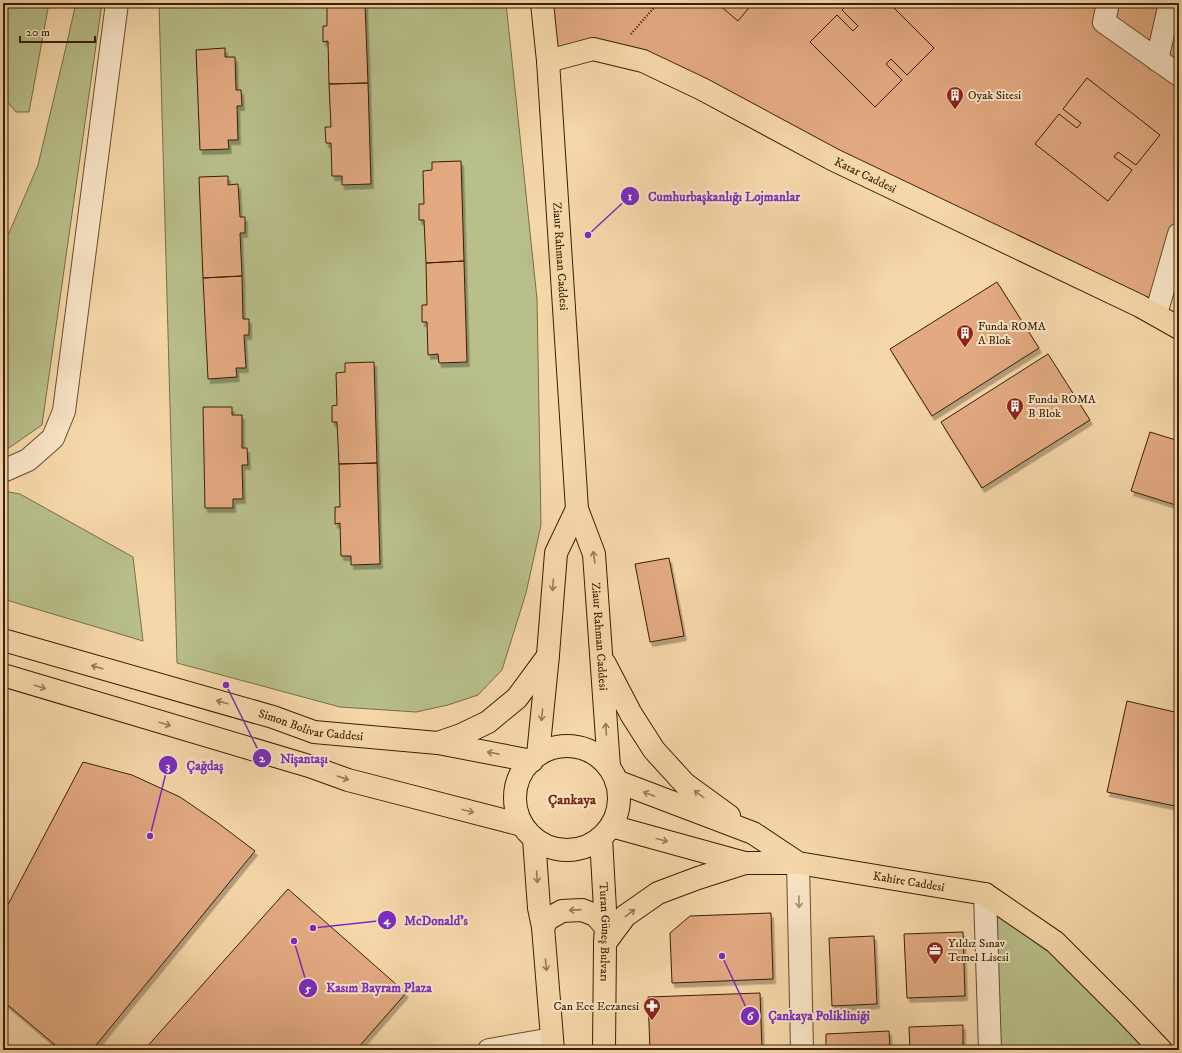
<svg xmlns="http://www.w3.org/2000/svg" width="1182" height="1053" font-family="'IM FELL DW Pica',serif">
  <defs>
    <filter id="shadow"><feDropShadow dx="2.5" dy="4.5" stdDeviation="0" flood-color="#0004"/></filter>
  </defs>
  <rect width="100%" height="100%" fill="#f6d7a9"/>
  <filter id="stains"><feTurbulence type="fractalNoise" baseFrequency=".005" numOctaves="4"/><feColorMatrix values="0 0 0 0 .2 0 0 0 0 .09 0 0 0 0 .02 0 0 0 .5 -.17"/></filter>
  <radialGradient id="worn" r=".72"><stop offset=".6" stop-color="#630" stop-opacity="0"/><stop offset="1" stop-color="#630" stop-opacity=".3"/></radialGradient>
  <path fill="#b8bf8b" stroke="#786e48" d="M 3,3 L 49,3 L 29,112 L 16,112 L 3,97 Z
    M 76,3 L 102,3 L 42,425 L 3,452 L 3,236 L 9,233 L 38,165 L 66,47 Z
    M 159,3 L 506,3 L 537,299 L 541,525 L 526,593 L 502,670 L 478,695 L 448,705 L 416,712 L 340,707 L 177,663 Z
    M 3,491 L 20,494 L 133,557 L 143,641 L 3,599 Z
    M 985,894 L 1161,1050 L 990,1050 Z"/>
  <path fill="#e3aa82" stroke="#381e06" filter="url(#shadow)" d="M 327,3 L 365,3 L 368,83 L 329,84 L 328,41 L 323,42 L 323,26 L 327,26 Z
    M 542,3 L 1179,3 L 1179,234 L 1156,314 L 613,54 L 548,61 Z
    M 717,3 L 753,3 L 738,21 Z
    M 849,3 L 889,3 L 934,48 L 907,75 L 891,59 L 886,64 L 902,80 L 875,107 L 810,42 L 837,15 L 853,31 L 858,26 L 842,10 Z
    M 225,48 L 225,57 L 235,57 L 236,90 L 241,90 L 242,106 L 237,106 L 238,140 L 228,140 L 229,149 L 200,150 L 196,50 Z
    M 1087,78 L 1160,135 L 1136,165 L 1118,152 L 1114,157 L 1132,170 L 1108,201 L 1035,144 L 1059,114 L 1077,128 L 1081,123 L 1063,109 Z
    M 368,83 L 371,184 L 342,185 L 342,176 L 332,176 L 331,143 L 326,143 L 325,127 L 331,127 L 329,84 Z
    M 461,161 L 464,261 L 426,263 L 424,220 L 419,220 L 419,204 L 424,204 L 423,171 L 432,170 L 432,162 Z
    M 228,176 L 228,185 L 238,184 L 240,217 L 245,217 L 245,233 L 240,233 L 242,276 L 203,278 L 199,177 Z
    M 464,261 L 467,362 L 439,363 L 438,354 L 428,355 L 427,322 L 422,322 L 422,305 L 427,305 L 426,263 Z
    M 242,276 L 243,319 L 249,319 L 249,335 L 244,335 L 246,368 L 236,368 L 237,377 L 208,379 L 203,278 Z
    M 997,282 L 1039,348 L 932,416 L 890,349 Z
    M 1048,354 L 1090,420 L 982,488 L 941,422 Z
    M 374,362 L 377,463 L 339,464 L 337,422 L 332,422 L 332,406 L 337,405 L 336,373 L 345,372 L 345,363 Z
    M 203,407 L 232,407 L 232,415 L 242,415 L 242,448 L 247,448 L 248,465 L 242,465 L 243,499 L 233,499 L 233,508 L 205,508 Z
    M 1150,432 L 1179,441 L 1179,506 L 1131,491 Z
    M 377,463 L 380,564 L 351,565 L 351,556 L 341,556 L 340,523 L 335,524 L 335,507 L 340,507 L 339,464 Z
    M 669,558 L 684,636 L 650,642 L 635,564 Z
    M 1127,701 L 1179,713 L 1179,788 L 1175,806 L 1107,792 Z
    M 83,762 L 132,775 L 180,797 L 218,823 L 255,851 L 92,1050 L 61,1050 L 3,1001 L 3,914 Z
    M 288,889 L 406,993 L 356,1050 L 144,1050 Z
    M 771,913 L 773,979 L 672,983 L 670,933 L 690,916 Z
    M 963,932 L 965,996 L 907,998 L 904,934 Z
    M 874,936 L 877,1004 L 832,1006 L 829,938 Z
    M 760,993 L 762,1049 L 650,1050 L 648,997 Z
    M 963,1025 L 963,1050 L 910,1050 L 909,1027 Z
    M 889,1031 L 890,1050 L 826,1050 L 826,1034 Z"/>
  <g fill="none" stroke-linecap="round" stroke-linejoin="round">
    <g stroke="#684c2f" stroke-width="24">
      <path id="minor" d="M 1108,3 L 1104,22 L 1179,75
        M 1157,60 L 1170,3
        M 1156,314 L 1179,234
        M 3,471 L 28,460 L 53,438 L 64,411 L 117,3
        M 798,863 L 802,1050
        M 985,894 L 990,1050
        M 489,1050 L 552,1039"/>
    </g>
    <g stroke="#381e06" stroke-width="24">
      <g id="major">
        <path id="s1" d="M 542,3 L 548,61 L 577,509 L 594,554 L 609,767"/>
        <path id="s2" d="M 548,61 L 593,49 L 643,61 L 702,89 L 834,160 L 1140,306 L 1179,328"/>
        <path id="s3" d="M 3,640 L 273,717 L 314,732 L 438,743 L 532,761"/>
        <path d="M 605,664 L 631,714 L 654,750 L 685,784 L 729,816"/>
        <path d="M 3,675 L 309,766 L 348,780 L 522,825"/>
        <path d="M 438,743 L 461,735 L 488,722 L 517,698 L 548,656"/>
        <circle cx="567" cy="798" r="52"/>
        <path d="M 538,755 L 548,655 L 556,553 L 577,509"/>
        <path id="s4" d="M 616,781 L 753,833 L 798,863 L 985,894 L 1055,942 L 1125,1012 L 1161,1050"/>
        <path d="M 611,826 L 745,863 L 798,863"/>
        <path id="s5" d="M 601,838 L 606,927 L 605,943 L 604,1050"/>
        <path d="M 534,839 L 539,908 L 543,927 L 553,1050"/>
        <path d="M 543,927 L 548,919 L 562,911 L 582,910 L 595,915 L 606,927"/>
        <path d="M 605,943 L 625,916 L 658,893 L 698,878 L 745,863"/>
      </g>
    </g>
    <path stroke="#381e06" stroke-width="2.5" stroke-dasharray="1 2" stroke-linecap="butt" d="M 631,34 L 658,3"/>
    <use href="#minor" stroke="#f9e5c7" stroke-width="22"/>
    <use href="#major" stroke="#f6d7a9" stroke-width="22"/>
  </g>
  <defs><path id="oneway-shaft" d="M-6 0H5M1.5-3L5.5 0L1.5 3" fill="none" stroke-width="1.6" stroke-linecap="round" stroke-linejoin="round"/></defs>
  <g stroke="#977a58">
    <use href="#oneway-shaft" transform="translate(594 557) rotate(-99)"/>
    <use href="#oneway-shaft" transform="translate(553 585) rotate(94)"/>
    <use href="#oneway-shaft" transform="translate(97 667) rotate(-164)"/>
    <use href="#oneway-shaft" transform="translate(40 687) rotate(17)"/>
    <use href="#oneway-shaft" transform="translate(222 702) rotate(-164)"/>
    <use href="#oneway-shaft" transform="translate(542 715) rotate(96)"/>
    <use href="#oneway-shaft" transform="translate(165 724) rotate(17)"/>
    <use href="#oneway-shaft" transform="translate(606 729) rotate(-94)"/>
    <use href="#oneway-shaft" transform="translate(493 753) rotate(-169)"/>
    <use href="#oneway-shaft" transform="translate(343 778) rotate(19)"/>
    <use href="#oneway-shaft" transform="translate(649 794) rotate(-159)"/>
    <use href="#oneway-shaft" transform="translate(699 794) rotate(-144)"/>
    <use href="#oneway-shaft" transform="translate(468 811) rotate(14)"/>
    <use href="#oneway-shaft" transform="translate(662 840) rotate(15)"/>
    <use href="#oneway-shaft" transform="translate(537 877) rotate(86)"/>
    <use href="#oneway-shaft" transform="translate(575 910) rotate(176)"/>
    <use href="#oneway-shaft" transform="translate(630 913) rotate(-37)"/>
    <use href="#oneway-shaft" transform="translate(546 965) rotate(85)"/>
  </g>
  <use stroke="#a28b70" href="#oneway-shaft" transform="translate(799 902) rotate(89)"/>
  <defs>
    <g id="building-pin" transform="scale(0.9)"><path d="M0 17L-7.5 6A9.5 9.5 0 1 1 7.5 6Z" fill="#8f2418" stroke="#f9e5c7"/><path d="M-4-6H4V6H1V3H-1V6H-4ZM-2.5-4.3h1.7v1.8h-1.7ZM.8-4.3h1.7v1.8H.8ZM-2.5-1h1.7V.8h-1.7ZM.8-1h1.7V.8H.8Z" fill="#fff"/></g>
    <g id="office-pin" transform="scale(0.9)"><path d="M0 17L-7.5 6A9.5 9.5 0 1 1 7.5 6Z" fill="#8f2418" stroke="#f9e5c7"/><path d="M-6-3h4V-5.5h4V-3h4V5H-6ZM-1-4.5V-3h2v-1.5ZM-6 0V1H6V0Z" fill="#fff"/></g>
    <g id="pharmacy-pin" transform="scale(0.9)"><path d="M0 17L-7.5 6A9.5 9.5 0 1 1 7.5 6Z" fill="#8f2418" stroke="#f9e5c7"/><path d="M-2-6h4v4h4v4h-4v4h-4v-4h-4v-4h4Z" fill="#fff"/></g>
  </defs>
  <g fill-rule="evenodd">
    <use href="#building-pin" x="955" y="95"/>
    <use href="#building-pin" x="965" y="333"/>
    <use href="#building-pin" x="1015" y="406"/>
    <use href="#office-pin" x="935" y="950"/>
    <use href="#pharmacy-pin" x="652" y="1006"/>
  </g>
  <g text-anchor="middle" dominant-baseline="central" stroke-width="4" stroke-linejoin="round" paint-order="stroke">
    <g font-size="12" fill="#381e06" stroke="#f9e5c7" text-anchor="start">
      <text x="968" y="95">Oyak Sitesi</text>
      <text x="978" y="326">Funda ROMA<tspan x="978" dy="14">A Blok</tspan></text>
      <text x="1028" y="399">Funda ROMA<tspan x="1028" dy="14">B Blok</tspan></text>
      <text x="948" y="943">Yıldız Sınav<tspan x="948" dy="14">Temel Lisesi</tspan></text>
      <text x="639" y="1006" text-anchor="end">Can Ece Eczanesi</text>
    </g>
    <g font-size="12" fill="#381e06" stroke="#f9e5c7">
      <text stroke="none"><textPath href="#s2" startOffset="348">Katar Caddesi</textPath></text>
      <text stroke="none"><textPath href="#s1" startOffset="254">Ziaur Rahman Caddesi</textPath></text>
      <text stroke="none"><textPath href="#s1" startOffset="638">Ziaur Rahman Caddesi</textPath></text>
      <text stroke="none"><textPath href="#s3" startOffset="320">Simon Bolivar Caddesi</textPath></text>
      <text stroke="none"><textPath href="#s4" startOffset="313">Kahire Caddesi</textPath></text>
      <text stroke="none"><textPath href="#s5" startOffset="94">Turan Güneş Bulvarı</textPath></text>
    </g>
    <g font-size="14" font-weight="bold" fill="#7a1f14" stroke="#f9e5c7">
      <text x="572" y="800">Çankaya</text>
    </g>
  </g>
  <path fill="none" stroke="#7b2cbf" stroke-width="1.5" d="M588 235L630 196M226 685L262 758M150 836L168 765M313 928L387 920M294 941L308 988M722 956L750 1016"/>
  <g fill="#7b2cbf" stroke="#f9e5c7" stroke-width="1.5">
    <circle cx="588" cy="235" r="4"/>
    <circle cx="226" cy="685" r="4"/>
    <circle cx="150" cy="836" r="4"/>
    <circle cx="313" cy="928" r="4"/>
    <circle cx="294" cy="941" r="4"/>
    <circle cx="722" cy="956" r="4"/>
    <circle cx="630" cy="196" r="10"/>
    <circle cx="262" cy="758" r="10"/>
    <circle cx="168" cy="765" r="10"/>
    <circle cx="387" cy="920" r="10"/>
    <circle cx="308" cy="988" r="10"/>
    <circle cx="750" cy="1016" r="10"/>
  </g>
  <g font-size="12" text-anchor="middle" font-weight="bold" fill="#fff">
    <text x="630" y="200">1</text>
    <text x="262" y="762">2</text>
    <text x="168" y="770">3</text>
    <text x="387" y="924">4</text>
    <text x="308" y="992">5</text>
    <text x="750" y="1020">6</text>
  </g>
  <g font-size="13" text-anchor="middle" font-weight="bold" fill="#7b2cbf" stroke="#f9e5c7" stroke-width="4" stroke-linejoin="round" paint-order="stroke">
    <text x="724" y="201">Cumhurbaşkanlığı Lojmanlar</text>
    <text x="304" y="763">Nişantaşı</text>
    <text x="205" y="770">Çağdaş</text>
    <text x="436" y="925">McDonald's</text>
    <text x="379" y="992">Kasım Bayram Plaza</text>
    <text x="819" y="1020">Çankaya Polikliniği</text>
  </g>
  <rect width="1182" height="1053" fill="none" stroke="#f6d7a9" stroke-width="16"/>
  <rect x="4" y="4" width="1174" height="1045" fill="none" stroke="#381e06" stroke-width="2"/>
  <rect x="8" y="8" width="1166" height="1037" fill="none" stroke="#381e06"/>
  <path d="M20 36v6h75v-6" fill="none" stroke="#381e06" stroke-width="2"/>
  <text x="26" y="36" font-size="12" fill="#381e06" stroke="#f9e5c7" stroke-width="3" paint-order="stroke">20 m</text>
  <rect width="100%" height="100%" filter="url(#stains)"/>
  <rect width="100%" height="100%" fill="url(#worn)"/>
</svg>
